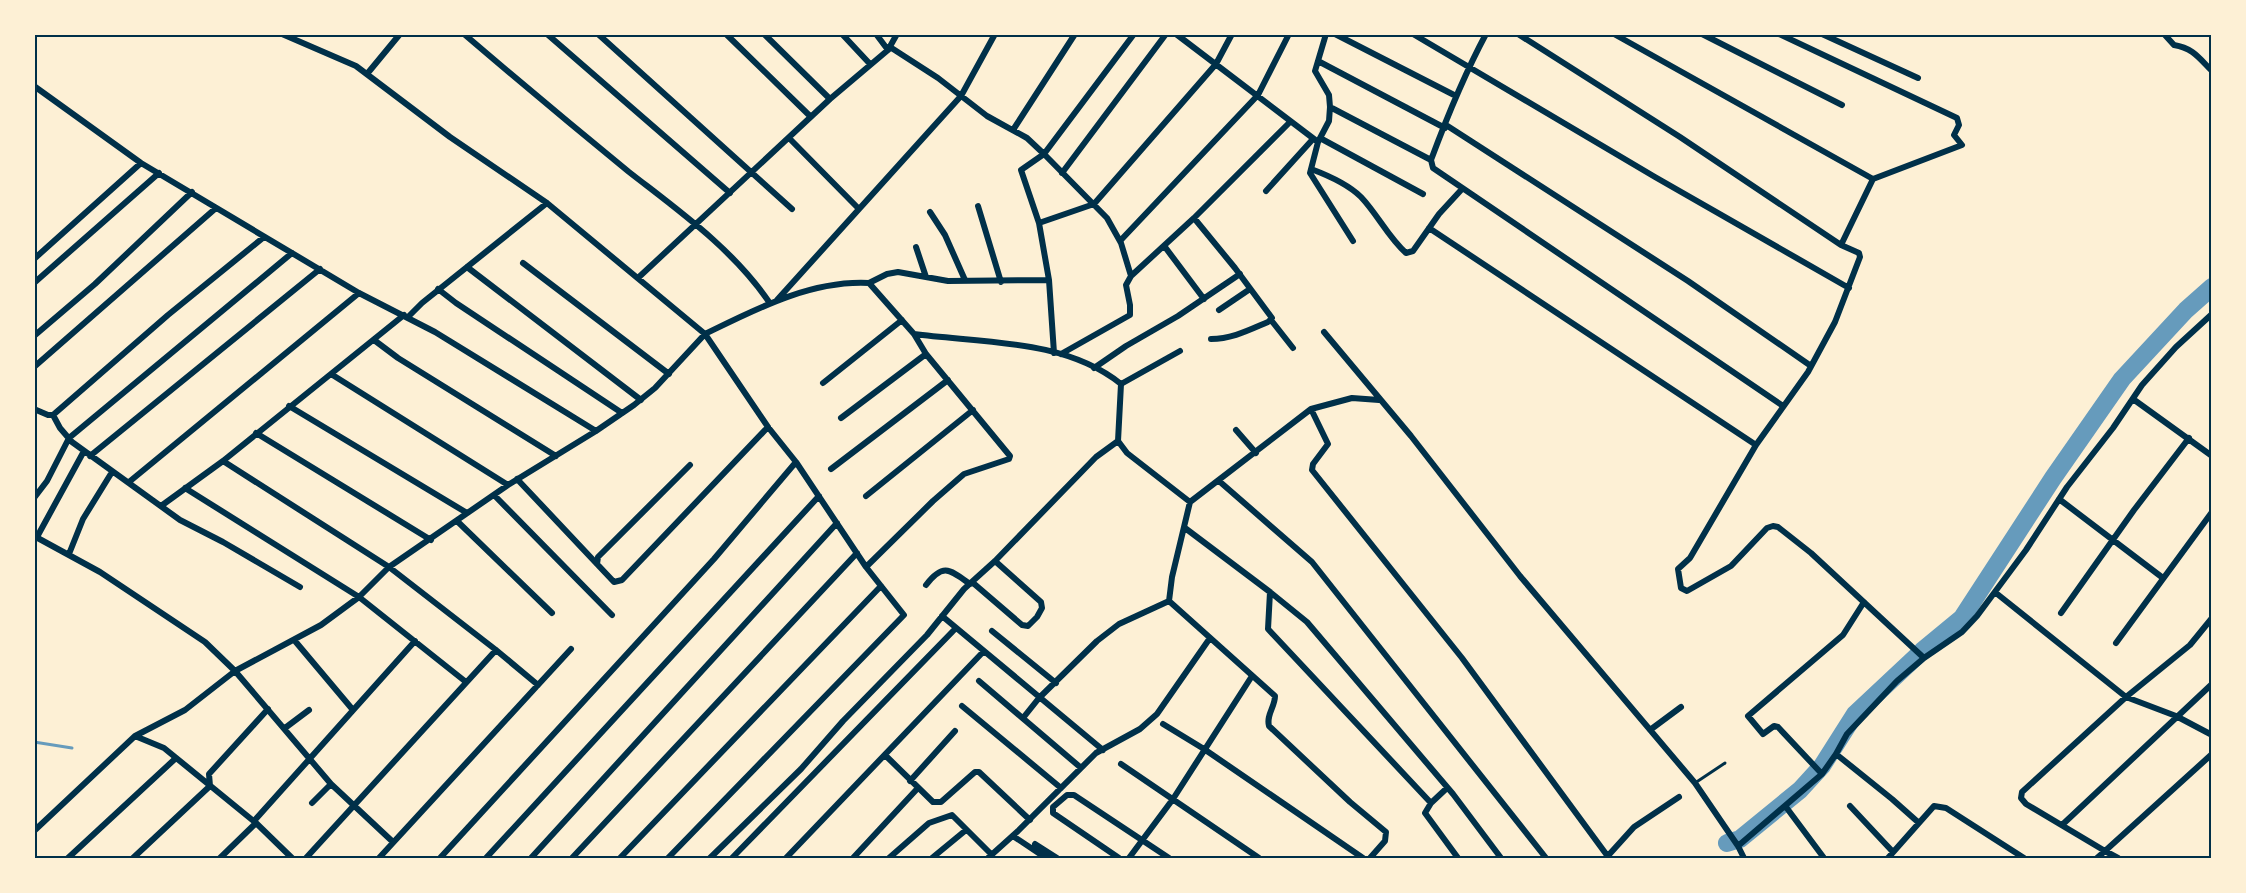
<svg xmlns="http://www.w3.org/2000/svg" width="2246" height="893" font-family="'Exo 2',sans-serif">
  <rect width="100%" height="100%" fill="#fdf0d5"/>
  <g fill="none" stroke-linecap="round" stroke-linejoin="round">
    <path stroke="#669bbc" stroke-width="3" d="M 34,742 L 72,748"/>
    <path stroke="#669bbc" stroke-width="18" d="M 1922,651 L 1962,618 L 2053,478 L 2122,379 L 2186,310 L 2212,287
      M 1727,843 L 1740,839 L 1800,790 L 1822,766 L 1855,714 L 1918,655"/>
    <path stroke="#003049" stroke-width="3" d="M 1695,783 L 1725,763"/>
    <path stroke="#003049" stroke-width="6" d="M 282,34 L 356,66 L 450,137 L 547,203 L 705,334 C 756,309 811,280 869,283 L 914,334 C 983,343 1065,339 1121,384 L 1118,441 L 1127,453 L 1190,502 L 1311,409 L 1352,398 L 1379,400
      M 464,34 C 519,81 574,127 629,172 C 679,211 733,249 769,302
      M 547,34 L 730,193
      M 598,34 L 792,209
      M 726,34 L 811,117
      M 764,34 L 830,99
      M 842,34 L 870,64
      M 876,34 L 888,50
      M 1176,34 L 1318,142
      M 1326,34 L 1315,71 L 1329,95 L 1330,107 L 1329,121 L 1318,142 L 1310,173 L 1353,241
      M 1335,34 L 1456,96
      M 1413,34 L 1655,177 L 1849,288
      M 1486,34 C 1464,75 1447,117 1431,160 L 1433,168 L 1783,406
      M 1518,34 L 1680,137 L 1841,245
      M 1614,34 L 1873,179
      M 1702,34 L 1842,105
      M 1779,34 L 1957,118 L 1959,125 L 1954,135 L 1962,145 L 1873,179 L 1841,245 L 1859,253 L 1860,257 L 1835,322 L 1808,372 L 1756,445 L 1690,558 L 1678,569 L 1681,588 L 1687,591 L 1731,566 L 1767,528 L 1773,526 L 1778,527 L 1811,553 L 1924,658
      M 1822,34 L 1918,78
      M 2164,34 L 2174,45 C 2193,48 2199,58 2212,71
      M 890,47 L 938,78 L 987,116 L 1027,138 L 1044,154 L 1107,218 L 1121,243 L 1131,276
      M 1318,61 L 1445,128
      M 367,74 L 400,34
      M 34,86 L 141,163 L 359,293 L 435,332 L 596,431
      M 1330,107 L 1431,160
      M 1446,125 L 1688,281 L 1811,366
      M 1013,130 L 1075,34
      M 789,138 L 858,208
      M 1320,138 L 1423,194
      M 1311,169 C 1327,175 1349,185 1361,197 C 1378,215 1388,237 1406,253 L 1413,251 L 1439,214 L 1462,189
      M 1062,173 L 1166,34
      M 1266,191 L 1313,139
      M 978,206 L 1001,282
      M 930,212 L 945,235 L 965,280
      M 1194,218 L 1235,268 L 1272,318 L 1268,322 C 1249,330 1232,339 1211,339
      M 1039,223 L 1094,204 L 1216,64 L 1232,34
      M 1429,228 L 1756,445
      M 1120,241 L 1258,95 L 1289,34
      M 916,247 L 926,277
      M 1165,247 L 1204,299
      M 34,259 L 141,163
      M 523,263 L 669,374
      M 467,267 L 641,400
      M 639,277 L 830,99 L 888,50 L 897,34
      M 34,283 L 159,173
      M 869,283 L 887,274 L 898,272 L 948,281 L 1049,280
      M 438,289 L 456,303 L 622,413
      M 777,300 L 961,96 L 995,34
      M 1219,310 L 1250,289
      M 408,317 L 422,303 L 547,203
      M 1271,320 L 1293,348
      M 1324,332 L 1411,436 L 1520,576 L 1695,783 L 1738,846 L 1822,774 L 1836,754 L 1847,734 L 1897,681 L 1924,658 L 1962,632 L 1977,616 L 2026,550 L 2067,487 L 2113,428 L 2142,385 L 2176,347 L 2212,314
      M 34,336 L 95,284 L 192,192
      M 374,340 L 398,358 L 556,456
      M 1054,353 L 1049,280 L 1039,223 L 1021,170 L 1044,154 L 1134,34
      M 1061,354 L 1130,315 L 1130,305 L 1126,285 L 1131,276 L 1194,218 L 1290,122
      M 34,367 L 216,208
      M 1094,368 L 1126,346 L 1178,316 L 1240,274
      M 331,374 L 508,485
      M 823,383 L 902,320
      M 1121,384 L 1180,351
      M 2133,399 L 2212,456
      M 289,406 L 467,513
      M 34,409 L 48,415 L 53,415
      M 1311,409 L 1328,444 L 1313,464 L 1312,470 L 1462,658 L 1609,858
      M 53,415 L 60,428 L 72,442 L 180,520 L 223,542 L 300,587
      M 53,415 L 168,315 L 264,237
      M 841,418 L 926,354
      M 1236,430 L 1256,453
      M 256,433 L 431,540
      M 90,456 L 320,269
      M 223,461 L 389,567 L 496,650 L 538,685
      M 690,465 L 598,557 L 597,564 L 614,582 L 622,580 L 768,427
      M 831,469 L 948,380
      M 517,479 L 597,564
      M 1219,481 L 1312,562 L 1546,858
      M 129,482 L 359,293
      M 185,488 L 359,597 L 466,682
      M 494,495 L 612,615
      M 866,496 L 973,410
      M 34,498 L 47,481 L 69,438 L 292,253
      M 2059,499 L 2163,578
      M 1190,502 L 1172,577 L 1169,601 L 1275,696 C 1275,707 1266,715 1269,726 L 1350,802 L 1386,832 L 1385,841 L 1370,858
      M 161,506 L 223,461 L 404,315
      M 457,521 L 552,613
      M 1185,528 L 1270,592 L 1307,622 L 1453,794 L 1501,858
      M 34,536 L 100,572 L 205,642 L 235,671 L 331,784 L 393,842
      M 37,537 L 84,451
      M 69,554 L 83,519 L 112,472
      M 866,567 L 933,501 L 964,474 L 1009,459 L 1010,456 L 926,354 L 914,334
      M 972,582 L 1022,625 L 1028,626 L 1037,617 L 1042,608 L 1041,602 L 995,561
      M 926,585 C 943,563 949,569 970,584
      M 1270,592 L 1268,629 L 1431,803
      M 1996,593 L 2126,697 L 2176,716 L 2212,735
      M 2061,613 L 2134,510 L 2189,438
      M 942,616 L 1103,750
      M 2212,618 L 2190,645 L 2126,697 L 2022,792 L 2021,798 L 2026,804 L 2105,851 L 2212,754
      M 992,631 L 1056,683
      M 295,641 L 353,710
      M 2116,643 L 2212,512
      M 979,681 L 1080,767
      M 962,706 L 1061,788
      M 1023,718 L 1039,698 L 1097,641 L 1119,624 L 1169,601
      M 1163,724 L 1204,749 L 1363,858
      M 285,728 L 309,710
      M 1650,730 L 1681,707
      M 135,736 L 164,748 L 256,823 L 292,858
      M 1836,754 L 1892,799 L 1919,823
      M 885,755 L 933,802 L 941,802 L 975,772 L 979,772 L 1030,820
      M 1121,764 L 1259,858
      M 1822,774 L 1778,727 L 1774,726 L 1763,734 L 1748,716 L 1843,635 L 1864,602
      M 910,781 L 955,731
      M 1447,788 L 1431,803 L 1425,813 L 1458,858
      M 312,803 L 331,784
      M 1850,806 L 1893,852
      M 1786,807 L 1824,858
      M 254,821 L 415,641
      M 2062,825 L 2212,684
      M 34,831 L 135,736 L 185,710 L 235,671 L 321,625 L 359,597 L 389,567 L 508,485 L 596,431 L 634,405 L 655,388 L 705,334 L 768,427 L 796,462 L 866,567 L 904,615 L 668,858
      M 1013,836 L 1046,858
      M 1035,844 L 1057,858
      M 1738,846 L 1744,858
      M 68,858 L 176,758
      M 133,858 L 210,786 L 209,774 L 268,709
      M 220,858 L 256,823
      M 306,858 L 496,650
      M 379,858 L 571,649
      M 440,858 L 714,559 L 796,462
      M 486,858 L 819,496
      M 531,858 L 837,523
      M 572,858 L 857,553
      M 620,858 L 881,586
      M 710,858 L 801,769 L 843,721 L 927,635 L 964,589 L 995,561 L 1096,457 L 1118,441
      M 732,858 L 956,628
      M 786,858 L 983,652
      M 853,858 L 917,789
      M 889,858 L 929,823 L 952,815 L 992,855
      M 932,858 L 966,830
      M 988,858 L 1018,831 L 1096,753 L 1140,729 L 1157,714 L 1210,638
      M 1119,858 L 1053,813 L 1053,807 L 1067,795 L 1074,795 L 1169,858
      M 1129,858 L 1173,799 L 1252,676
      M 1606,858 L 1634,827 L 1679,797
      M 1888,858 L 1934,806 L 1946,808 L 2024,858
      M 2097,858 L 2105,851 L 2118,858"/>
  </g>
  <rect width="2246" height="893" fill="none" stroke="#fdf0d5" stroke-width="72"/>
  <rect x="36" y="36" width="2174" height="821" fill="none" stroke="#003049" stroke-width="2"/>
</svg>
